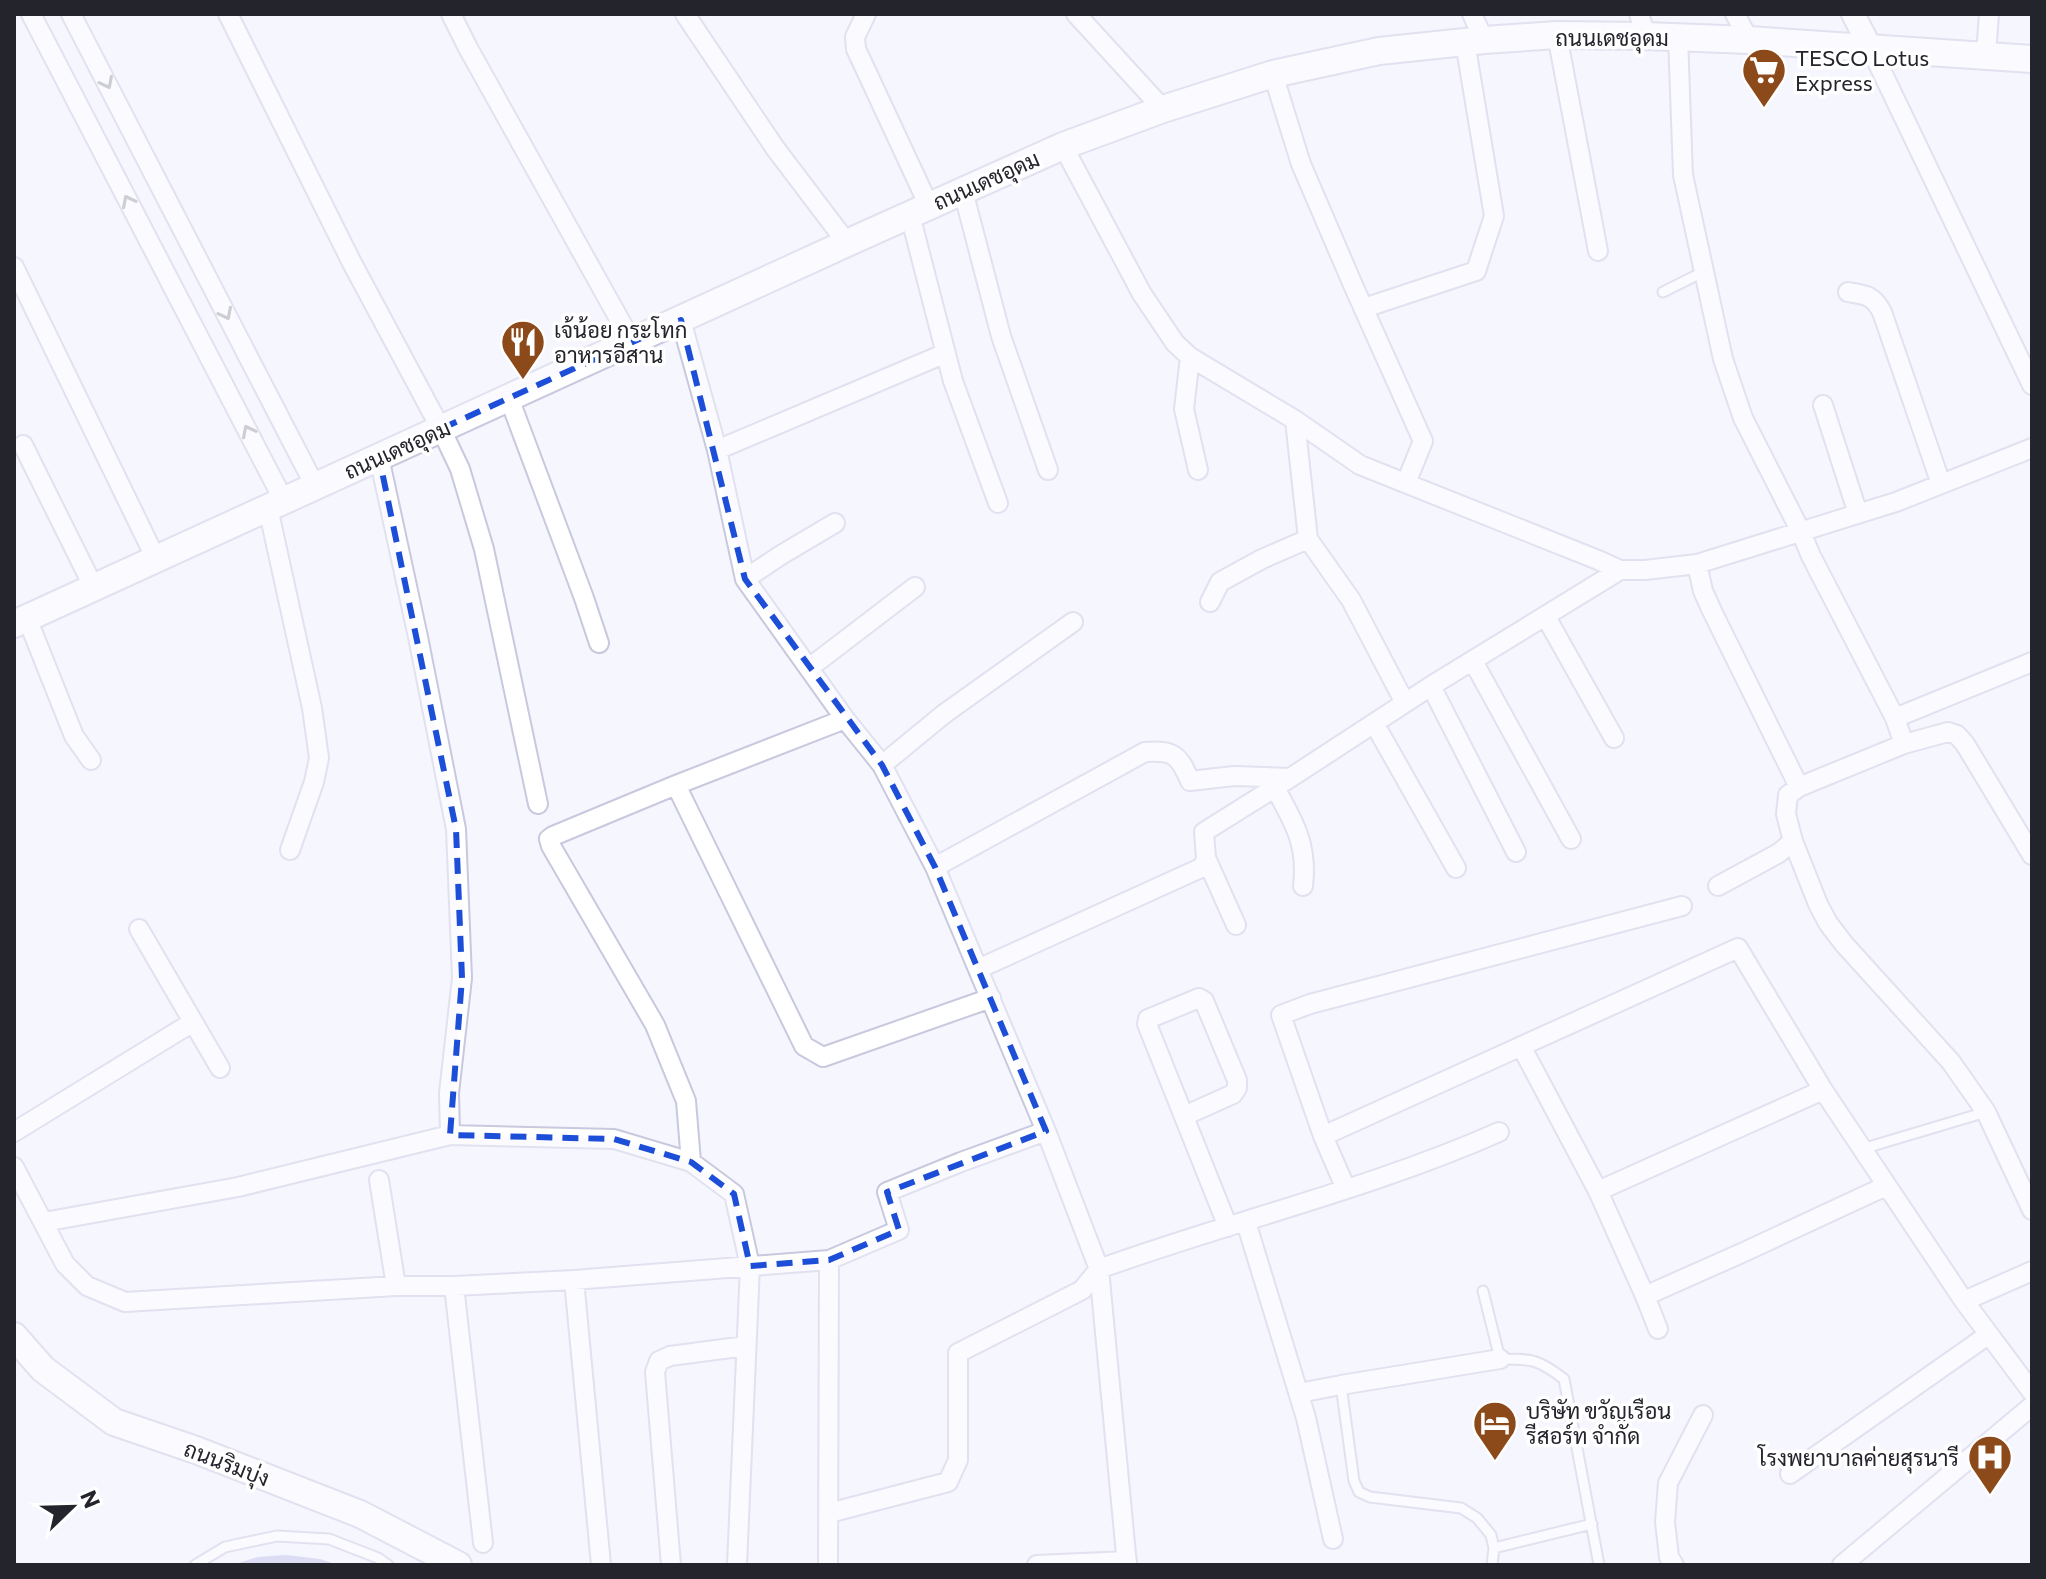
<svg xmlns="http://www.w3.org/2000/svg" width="2046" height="1579" font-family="Commissioner,Sarabun,sans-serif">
  <rect width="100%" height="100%" fill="#f6f6ff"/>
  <path fill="#bdbce9" d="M 286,1555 L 320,1559 L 338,1565 L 232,1565 L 258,1557 Z"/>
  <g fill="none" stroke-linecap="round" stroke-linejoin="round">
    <g stroke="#c8c8de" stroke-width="13">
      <path id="service" d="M 1663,292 L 1703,272
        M 1862,1149 L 1986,1112
        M 1483,1291 L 1500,1359 C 1532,1359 1538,1359 1564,1379 L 1599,1565
        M 1341,1385 L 1354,1481 L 1359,1492 L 1370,1497 L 1461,1508 L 1477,1518 L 1491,1535 L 1494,1548 L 1492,1565
        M 1494,1548 L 1592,1524
        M 195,1565 L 225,1547 L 277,1536 L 329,1539 L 378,1558 L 388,1565"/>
    </g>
    <g stroke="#c8c8de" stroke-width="22">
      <path id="minor" d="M 31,14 L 284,501
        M 71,14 L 315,486
        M 228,14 L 352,263 L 441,429 L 460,469 L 484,549 L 538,804
        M 451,14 L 468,48 L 632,342
        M 685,14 L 775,148 L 847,243
        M 866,14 L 855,37 L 856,49 L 929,206
        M 1076,14 L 1163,109
        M 1472,14 L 1484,40
        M 1639,14 L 1646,36
        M 1735,14 L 1749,40
        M 1557,35 L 1598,251
        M 1678,37 L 1683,175 L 1723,359 L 1743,418 L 1801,532 L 1811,556 L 1895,718 L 1904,744
        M 1870,47 L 2032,385
        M 1986,55 L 1989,14
        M 1273,74 L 1301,164 L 1353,285 L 1423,441 L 1406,483
        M 1063,146 L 1142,294 L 1175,343 L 1190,357 L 1295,420 L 1360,465 L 1598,560 L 1620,570 L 1645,570 L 1697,564 L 1896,502 L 2032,448
        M 963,191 L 1001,336 L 1048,470
        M 910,215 L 953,381 L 998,503
        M 14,267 L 156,559
        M 1848,292 C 1866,295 1873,295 1882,312 L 1941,484
        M 1364,308 L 1476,271 L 1494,216 L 1465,42
        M 681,320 L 717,450 L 745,579 L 845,719 L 882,765 L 935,867 L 1046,1131 L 1099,1269 L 1127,1565
        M 1190,357 L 1184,409 L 1198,470
        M 509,398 L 584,598 L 599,643
        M 1823,405 L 1858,514
        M 1295,420 L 1308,539 L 1351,600 L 1405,703
        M 23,445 L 94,588
        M 717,450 L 946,353
        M 379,457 L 418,637 L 456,829 L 462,978 L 449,1093 L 450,1135
        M 268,508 L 312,708 L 319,758 L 314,782 L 290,850
        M 1697,564 L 1703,591 L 1712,611 L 1799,787
        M 745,579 L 781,555 L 835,523
        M 1210,602 L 1220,582 L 1262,559 L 1308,539
        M 1546,617 L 1614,738
        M 27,618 L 74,736 L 91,760
        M 1473,661 L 1571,839
        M 809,668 L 915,587
        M 1431,686 L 1516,852
        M 1895,718 L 2032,662
        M 1374,723 L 1456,868
        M 882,765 L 944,714 L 1073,622
        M 676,785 L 804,1046 L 823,1057 L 991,998
        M 1275,788 C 1294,822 1308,845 1303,886
        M 2032,855 L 1965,744 L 1957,735 L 1948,732 L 1904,744 L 1799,787 L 1788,795 L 1786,814 L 1793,841 L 1818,904 L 1828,923 L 1844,944 L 1951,1062 L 1986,1112 L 2032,1210
        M 1206,858 L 1236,925
        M 935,867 L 1145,752 C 1174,750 1179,755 1190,781 L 1234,776 L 1290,778
        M 1718,886 L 1779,853 L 1793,841
        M 139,929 L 220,1068
        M 978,969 L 1203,867 L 1206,858 L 1204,832 L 1290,778 L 1431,686 L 1620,570
        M 1521,1046 L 1598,1191 L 1645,1296 L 1658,1329
        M 1184,1116 L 1233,1094 L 1237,1088 L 1237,1080 L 1204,1001 L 1199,998 L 1148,1019 L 1147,1024 L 1228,1227
        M 14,1132 L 193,1022
        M 1323,1136 L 1738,948 L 1823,1090 L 1964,1301 L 2032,1392
        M 691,1162 L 686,1101 L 655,1025 L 551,846 L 549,839 L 553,836 L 676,785 L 845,719
        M 14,1167 L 65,1264 L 87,1286 L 125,1302 L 396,1286 L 454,1286 L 574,1280 L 829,1260 L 899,1230 L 887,1192 L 961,1162 L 1046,1131
        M 379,1180 L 396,1286
        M 1346,1189 L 1323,1136 L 1281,1015 L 1310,1004 L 1682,906
        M 1598,1191 L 1823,1090
        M 44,1222 L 238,1187 L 450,1135 L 614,1139 L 691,1162 L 734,1194 L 750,1266 L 737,1565
        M 1246,1222 L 1306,1418 L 1333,1539
        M 574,1280 L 601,1565
        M 454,1286 L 483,1543
        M 1645,1296 L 1744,1252 L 1886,1186
        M 1964,1301 L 2032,1271
        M 1341,1385 L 1500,1359
        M 1299,1393 L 1336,1386
        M 1790,1474 L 1988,1335
        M 829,1513 L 948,1482 L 958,1460 L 958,1353 L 1082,1290 L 1099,1269 C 1232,1221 1370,1189 1499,1132
        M 671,1565 L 655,1372 L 659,1361 L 670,1356 L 746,1346
        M 828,1565 L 829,1260
        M 1037,1565 L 1127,1561
        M 1674,1565 L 1669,1557 L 1665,1522 L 1668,1483 L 1703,1415
        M 1842,1565 L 2032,1406"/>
    </g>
    <g stroke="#c8c8de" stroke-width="26">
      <path id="tertiary" d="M 1853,14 L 1870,47"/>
    </g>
    <g stroke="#c8c8de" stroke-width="30">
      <path id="secondary" d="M 14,624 L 847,243 L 1063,146 L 1163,109 L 1273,74 L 1379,51 L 1484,40 L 1557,35 L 1646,36 L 1749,40 L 2032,59
        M 14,1336 L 43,1369 L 114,1422 L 196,1450 L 360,1514 L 458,1565"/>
    </g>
    <use href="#service" stroke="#fff" stroke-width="9"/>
    <use href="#minor" stroke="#fff" stroke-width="18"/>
    <use href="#tertiary" stroke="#fff" stroke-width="22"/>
    <use href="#secondary" stroke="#fff" stroke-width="26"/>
  </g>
  <defs><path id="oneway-chevron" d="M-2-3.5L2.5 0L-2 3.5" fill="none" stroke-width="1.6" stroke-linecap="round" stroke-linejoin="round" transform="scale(2)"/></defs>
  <g stroke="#9c9ca0">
    <use href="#oneway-chevron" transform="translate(107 83) rotate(63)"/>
    <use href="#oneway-chevron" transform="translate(128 201) rotate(-117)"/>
    <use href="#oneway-chevron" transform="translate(226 314) rotate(63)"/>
    <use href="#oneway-chevron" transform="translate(248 431) rotate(-117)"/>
  </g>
  <path d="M0 0H2046V1579H0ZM 681,320 L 745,579 L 882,765 L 935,867 L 1046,1131 L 887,1192 L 899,1230 L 829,1260 L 750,1266 L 734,1194 L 691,1162 L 614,1139 L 450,1135 L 462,978 L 456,829 L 379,457 Z" fill="#f6f6ff" fill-opacity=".55" fill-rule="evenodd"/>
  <path fill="none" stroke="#1d4ed8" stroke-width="6" stroke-dasharray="16 10" stroke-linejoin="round" d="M 681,320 L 745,579 L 882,765 L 935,867 L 1046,1131 L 887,1192 L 899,1230 L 829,1260 L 750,1266 L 734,1194 L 691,1162 L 614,1139 L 450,1135 L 462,978 L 456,829 L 379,457 Z"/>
  <defs>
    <g id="supermarket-pin" transform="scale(2.3)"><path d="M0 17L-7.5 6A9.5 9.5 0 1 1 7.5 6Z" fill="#8c491a" stroke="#fff"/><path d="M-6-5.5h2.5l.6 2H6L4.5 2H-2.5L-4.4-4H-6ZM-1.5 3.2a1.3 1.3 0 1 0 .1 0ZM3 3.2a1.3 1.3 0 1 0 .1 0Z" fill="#fff"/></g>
    <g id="restaurant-pin" transform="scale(2.3)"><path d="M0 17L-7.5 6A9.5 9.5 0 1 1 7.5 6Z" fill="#8c491a" stroke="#fff"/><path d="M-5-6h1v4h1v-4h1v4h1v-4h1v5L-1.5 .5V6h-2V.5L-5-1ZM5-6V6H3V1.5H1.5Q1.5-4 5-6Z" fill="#fff"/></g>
    <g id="hotel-pin" transform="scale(2.3)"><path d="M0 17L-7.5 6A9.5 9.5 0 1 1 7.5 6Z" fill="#8c491a" stroke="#fff"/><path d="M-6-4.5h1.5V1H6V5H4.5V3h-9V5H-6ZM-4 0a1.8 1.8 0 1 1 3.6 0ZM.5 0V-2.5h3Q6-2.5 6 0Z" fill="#fff"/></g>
    <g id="hospital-pin" transform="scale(2.3)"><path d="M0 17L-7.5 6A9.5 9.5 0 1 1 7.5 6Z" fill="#8c491a" stroke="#fff"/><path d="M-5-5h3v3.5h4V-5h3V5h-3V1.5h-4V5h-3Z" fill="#fff"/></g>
  </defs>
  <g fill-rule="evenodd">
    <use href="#supermarket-pin" x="1764" y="70"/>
    <use href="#restaurant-pin" x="523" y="342"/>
    <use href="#hotel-pin" x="1495" y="1423"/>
    <use href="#hospital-pin" x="1990" y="1457"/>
  </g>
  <g text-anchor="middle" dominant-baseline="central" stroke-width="7" stroke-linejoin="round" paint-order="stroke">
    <g font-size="22" fill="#24242c" stroke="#fff">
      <text x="1612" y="37">ถนนเดชอุดม</text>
      <text transform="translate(986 180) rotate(-24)">ถนนเดชอุดม</text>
      <text transform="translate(397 449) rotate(-24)">ถนนเดชอุดม</text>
      <text transform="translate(227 1463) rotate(21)">ถนนริมบุ่ง</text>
    </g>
    <g font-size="22" fill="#24242c" stroke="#fff" text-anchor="start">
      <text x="1795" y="57">TESCO Lotus<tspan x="1795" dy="25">Express</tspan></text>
      <text x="554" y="329">เจ้น้อย กระโทก<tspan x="554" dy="25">อาหารอีสาน</tspan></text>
      <text x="1526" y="1410">บริษัท ขวัญเรือน<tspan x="1526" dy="25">รีสอร์ท จำกัด</tspan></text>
      <text x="1959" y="1457" text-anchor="end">โรงพยาบาลค่ายสุรนารี</text>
    </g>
  </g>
  <rect width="2046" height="1579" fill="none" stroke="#24242c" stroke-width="32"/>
  <g transform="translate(72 1507) rotate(67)" stroke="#ffffff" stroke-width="6" paint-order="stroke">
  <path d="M0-6L14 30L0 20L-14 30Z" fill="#24242c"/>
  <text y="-12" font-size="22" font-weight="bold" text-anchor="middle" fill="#24242c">N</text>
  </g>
</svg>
